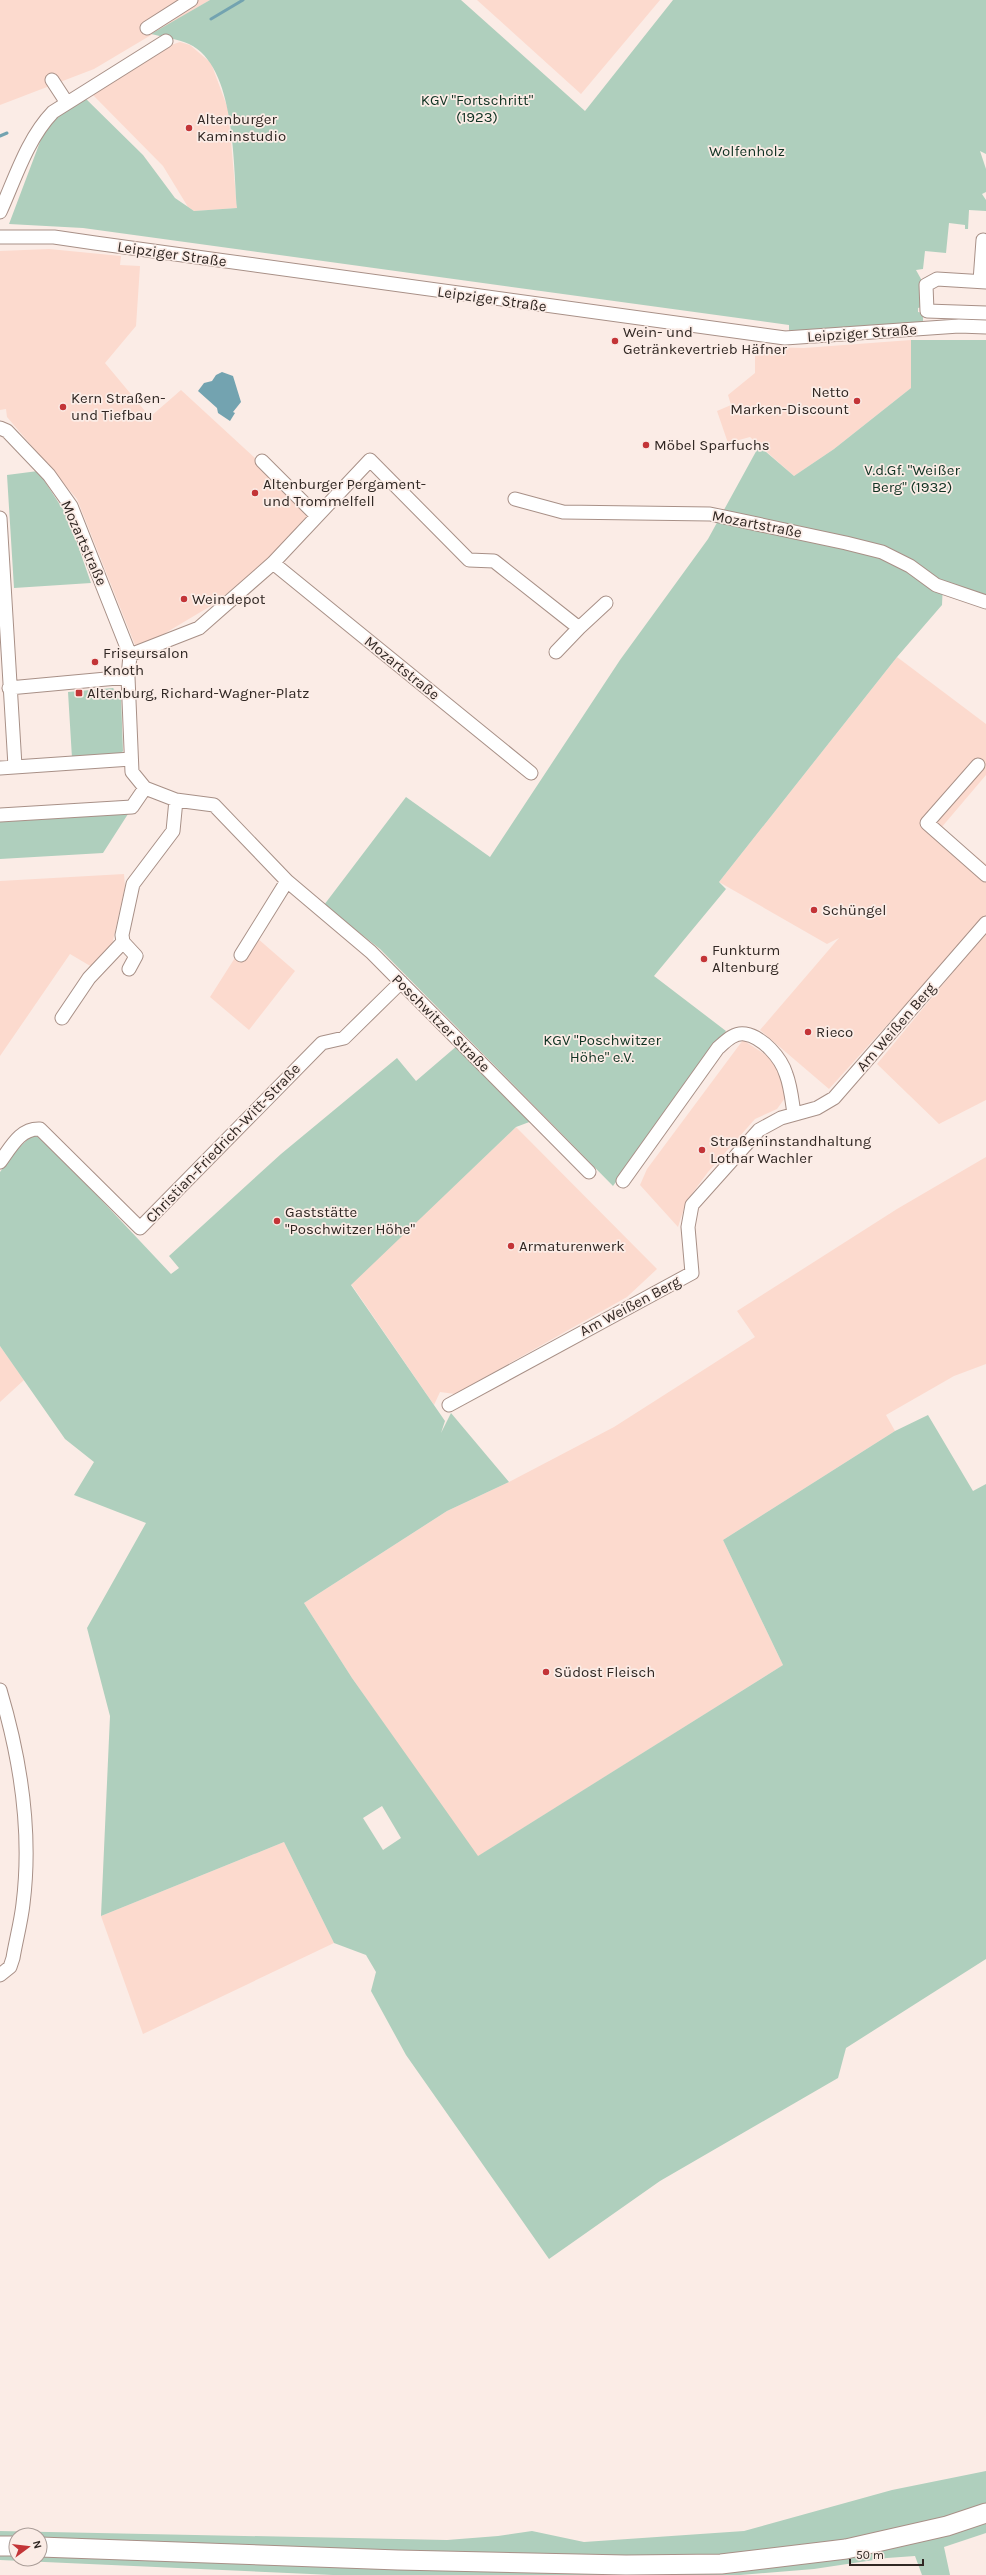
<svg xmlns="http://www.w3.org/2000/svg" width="986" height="2575" font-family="Karla,sans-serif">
  <rect width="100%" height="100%" fill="#fbece6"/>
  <path fill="#fcdace" d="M 0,0 L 210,0 L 94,69 L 0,105 Z
    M 477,0 L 660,0 L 581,94 Z
    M 180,42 L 190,45 L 211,63 L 228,109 L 237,208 L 194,211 L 188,207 L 163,166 L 92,94 L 168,46 Z
    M 49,249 L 121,256 L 120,265 L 140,266 L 136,326 L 105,363 L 150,417 L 181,390 L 256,459 L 306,512 L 307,518 L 264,563 L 214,604 L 157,638 L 135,645 L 77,499 L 7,417 L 6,409 L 0,410 L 0,251 Z
    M 911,340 L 911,388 L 834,449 L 794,476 L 750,437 L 728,443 L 717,411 L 731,405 L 728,395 L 755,373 L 755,343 L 766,347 L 804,348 Z
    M 897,657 L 986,724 L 986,775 L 941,828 L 986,864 L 986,1100 L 939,1124 L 877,1064 L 954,971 L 946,960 L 829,1089 L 760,1030 L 839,938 L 827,944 L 719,882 Z
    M 124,874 L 125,886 L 112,945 L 92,967 L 70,954 L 0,1056 L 0,881 Z
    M 257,938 L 295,971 L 249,1030 L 210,997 L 238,953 Z
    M 743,1040 L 766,1055 L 779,1069 L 785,1084 L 785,1098 L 777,1109 L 755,1119 L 708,1172 L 686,1202 L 678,1227 L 640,1185 L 647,1169 Z
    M 516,1127 L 657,1269 L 627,1297 L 455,1394 L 440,1392 L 434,1405 L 351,1284 Z
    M 986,1157 L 986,1364 L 954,1376 L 886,1415 L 895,1431 L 723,1540 L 783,1665 L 477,1857 L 352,1678 L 304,1603 L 447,1511 L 509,1482 L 614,1427 L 755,1337 L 737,1311 L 897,1209 Z
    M 0,1346 L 24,1380 L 0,1402 Z
    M 284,1842 L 334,1943 L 143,2034 L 101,1916 Z"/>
  <path fill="#afcfbd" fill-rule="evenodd" d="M 210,0 L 461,0 L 585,111 L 673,0 L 986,0 L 986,154 L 980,151 L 986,169 L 986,192 L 982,194 L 986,200 L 986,211 L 969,210 L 968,229 L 965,229 L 965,225 L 949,223 L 946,253 L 925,251 L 923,269 L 916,270 L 921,279 L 922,307 L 918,308 L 918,312 L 923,313 L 923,322 L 789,331 L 789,325 L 83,228 L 9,224 L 46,126 L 83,96 L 143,155 L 175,198 L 194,211 L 237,208 C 233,164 236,66 189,44 C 178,39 163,37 151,34 Z
    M 911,340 L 986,340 L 986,595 L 943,583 L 942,605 L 897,657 L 719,882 L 726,889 L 654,976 L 726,1031 L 613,1186 L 380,949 L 324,905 L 406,797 L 490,857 L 620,660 L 708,539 L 759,446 L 794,476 L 834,449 L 911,388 Z
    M 38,471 L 68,517 L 91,583 L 14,588 L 7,475 Z
    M 113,688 L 121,697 L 123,751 L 121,754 L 72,758 L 68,692 Z
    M 128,814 L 103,853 L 0,859 L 0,822 Z
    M 458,1045 L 532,1121 L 516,1127 L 351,1285 L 445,1421 L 441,1433 L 451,1413 L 509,1482 L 447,1511 L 304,1603 L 352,1678 L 478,1856 L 783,1665 L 723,1540 L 895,1431 L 928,1415 L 973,1491 L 986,1484 L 986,1959 L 846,2048 L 838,2078 L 660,2181 L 549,2259 L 406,2055 L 371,1991 L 376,1972 L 366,1955 L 334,1943 L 284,1842 L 101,1916 L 110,1716 L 87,1628 L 146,1523 L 74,1495 L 94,1462 L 65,1439 L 0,1346 L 0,1172 L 16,1150 L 33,1135 L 44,1139 L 171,1274 L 179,1268 L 169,1256 L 281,1154 L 397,1058 L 416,1081 ZM 382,1806 L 401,1838 L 383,1850 L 363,1818 Z
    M 986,2471 L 986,2533 L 944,2547 L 950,2575 L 922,2575 L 915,2556 L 887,2558 L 814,2569 L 740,2575 L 333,2575 L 0,2560 L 0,2531 L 447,2540 L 498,2536 L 532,2531 L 584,2542 L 744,2531 L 892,2490 ZM 16,2535 L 40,2535 L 40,2559 L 16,2559 Z"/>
  <path fill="#73a3b0" d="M 222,372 L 233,376 L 241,402 L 233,412 L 235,413 L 230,421 L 218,413 L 217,408 L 198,391 L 204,383 L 212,381 L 216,375 Z"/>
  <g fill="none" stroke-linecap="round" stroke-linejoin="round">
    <path stroke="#73a3b0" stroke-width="3" d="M 211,19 L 243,0
      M 0,136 L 7,133"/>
    <g stroke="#a89087" stroke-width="15">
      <path id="minor" d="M 147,28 L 191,0
        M 52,80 L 67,103
        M 0,212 C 15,179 27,139 53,112 L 166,41
        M 0,237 L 54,237 L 95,243 L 785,338 L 959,326 L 986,327
        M 980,281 L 983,240
        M 986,282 L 937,279 L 926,285 L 927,311 L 986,313
        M 0,428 L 7,431 L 49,475 L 71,506 L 130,655 L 128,677 L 132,772 L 145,788 L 176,800 L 214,805 L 287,881 L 371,952 L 589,1172
        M 262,461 L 317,516
        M 515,499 L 563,512 L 710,514 L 846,543 L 882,552 L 910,566 L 936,585 L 986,602
        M 0,518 L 15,766
        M 273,563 L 531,773
        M 556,652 L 579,628
        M 130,655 L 199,628 L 273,563 L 370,460 L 469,560 L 494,561 L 579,628 L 606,603
        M 9,688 L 128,677
        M 978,765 L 927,823 L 986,875
        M 0,768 L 131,759
        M 0,815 L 132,807 L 145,788
        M 241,955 L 287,881
        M 129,969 L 136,956 L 123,942 L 122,935 L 133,884 L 173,831 L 176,800
        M 62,1018 L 89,978 L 123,942
        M 0,1162 C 11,1147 20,1128 40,1129 L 140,1228 L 322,1043 L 344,1038 L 401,982
        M 623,1181 L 718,1048 C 725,1042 734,1032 745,1034 C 763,1037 781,1058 786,1074 C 791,1087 792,1101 794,1114
        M 449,1405 L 692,1273 L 688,1227 L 692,1205 L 759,1130 L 781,1118 L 817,1108 L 834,1098 L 986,923
        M 0,1690 C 20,1757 32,1833 23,1904 C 21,1922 16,1940 13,1958 L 10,1967 L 0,1975"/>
    </g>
    <g stroke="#a89087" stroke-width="21">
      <path id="highway" d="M 0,2546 L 16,2546
        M 40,2547 L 398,2560 L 626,2565 L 721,2564 L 846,2549 L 947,2526 L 986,2513"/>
    </g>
    <use href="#minor" stroke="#fff" stroke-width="13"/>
    <use href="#highway" stroke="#fff" stroke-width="19"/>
  </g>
  <g fill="#c33437" stroke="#fbece6" stroke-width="1.5">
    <circle cx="189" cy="128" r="4"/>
    <circle cx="615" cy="341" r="4"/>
    <circle cx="857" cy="401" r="4"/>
    <circle cx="63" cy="407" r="4"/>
    <circle cx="646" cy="445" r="4"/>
    <circle cx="255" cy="493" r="4"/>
    <circle cx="184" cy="599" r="4"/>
    <circle cx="95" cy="662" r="4"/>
    <rect x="75" y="689" width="8" height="8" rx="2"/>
    <circle cx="814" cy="910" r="4"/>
    <circle cx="704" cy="959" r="4"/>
    <circle cx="808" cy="1032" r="4"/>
    <circle cx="702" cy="1150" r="4"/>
    <circle cx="277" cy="1221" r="4"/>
    <circle cx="511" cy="1246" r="4"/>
    <circle cx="546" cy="1672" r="4"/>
  </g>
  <g text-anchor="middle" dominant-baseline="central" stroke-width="3.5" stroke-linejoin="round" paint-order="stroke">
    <g font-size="15" fill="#0f3222" stroke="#fbece6">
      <text x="477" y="100">KGV "Fortschritt"<tspan x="477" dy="17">(1923)</tspan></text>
      <text x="747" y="151">Wolfenholz</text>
      <text x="912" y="470">V.d.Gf. "Weißer<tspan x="912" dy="17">Berg" (1932)</tspan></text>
      <text x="602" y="1040">KGV "Poschwitzer<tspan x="602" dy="17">Höhe" e.V.</tspan></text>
    </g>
    <g font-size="15" fill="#302723" stroke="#fbece6" text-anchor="start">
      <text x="197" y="119">Altenburger<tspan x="197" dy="17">Kaminstudio</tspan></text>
      <text x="623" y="332">Wein- und<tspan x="623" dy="17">Getränkevertrieb Häfner</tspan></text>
      <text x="849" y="392" text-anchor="end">Netto<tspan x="849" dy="17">Marken-Discount</tspan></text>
      <text x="71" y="398">Kern Straßen-<tspan x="71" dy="17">und Tiefbau</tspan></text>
      <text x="654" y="445">Möbel Sparfuchs</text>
      <text x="263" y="484">Altenburger Pergament-<tspan x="263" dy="17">und Trommelfell</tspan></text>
      <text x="192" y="599">Weindepot</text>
      <text x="103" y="653">Friseursalon<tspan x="103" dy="17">Knoth</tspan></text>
      <text x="87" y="693">Altenburg, Richard-Wagner-Platz</text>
      <text x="822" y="910">Schüngel</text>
      <text x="712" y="950">Funkturm<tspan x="712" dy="17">Altenburg</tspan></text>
      <text x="816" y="1032">Rieco</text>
      <text x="710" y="1141">Straßeninstandhaltung<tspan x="710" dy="17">Lothar Wachler</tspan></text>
      <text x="285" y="1212">Gaststätte<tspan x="285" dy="17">"Poschwitzer Höhe"</tspan></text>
      <text x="519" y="1246">Armaturenwerk</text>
      <text x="554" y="1672">Südost Fleisch</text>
    </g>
    <g font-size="15" fill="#302723" stroke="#fbece6">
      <text transform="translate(172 254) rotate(8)">Leipziger Straße</text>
      <text transform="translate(492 299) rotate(8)">Leipziger Straße</text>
      <text transform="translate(862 333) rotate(-4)">Leipziger Straße</text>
      <text transform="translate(757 524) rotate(11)">Mozartstraße</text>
      <text transform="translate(84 543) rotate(66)">Mozartstraße</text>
      <text transform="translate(402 668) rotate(39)">Mozartstraße</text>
      <text transform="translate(441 1023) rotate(45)">Poschwitzer Straße</text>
      <text transform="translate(896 1027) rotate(-49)">Am Weißen Berg</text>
      <text transform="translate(223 1143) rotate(-46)">Christian-Friedrich-Witt-Straße</text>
      <text transform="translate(630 1306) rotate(-28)">Am Weißen Berg</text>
    </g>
  </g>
  <g transform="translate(28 2547) rotate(75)"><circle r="19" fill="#fbece6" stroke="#aa9d98"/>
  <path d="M0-3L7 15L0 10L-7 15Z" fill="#c33437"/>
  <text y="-6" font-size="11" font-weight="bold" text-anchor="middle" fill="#302723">N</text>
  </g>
  <path d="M850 2559v6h73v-6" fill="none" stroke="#302723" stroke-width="2"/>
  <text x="856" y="2559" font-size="12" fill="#302723" stroke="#fbece6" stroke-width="3" paint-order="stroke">50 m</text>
</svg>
